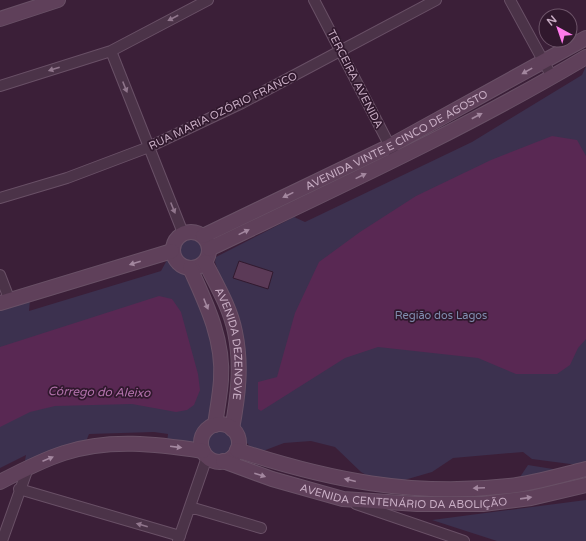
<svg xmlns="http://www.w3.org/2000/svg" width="586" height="541" font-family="'Varela Round',sans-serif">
  <rect width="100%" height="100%" fill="#3b1f38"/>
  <path fill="#3c314f" d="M 586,66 L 586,462 L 578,465 L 532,459 L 523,452 L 453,458 L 432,472 L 394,483 L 373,479 L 361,472 L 335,447 L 311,441 L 284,443 L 263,451 L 251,448 L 243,438 L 240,426 L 243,400 L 235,318 L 215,262 L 216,257 L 294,217 L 305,222 L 472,142 L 582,75 Z
    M178 249a13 13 0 1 1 26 0a13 13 0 1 1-26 0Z
    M 170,259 C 174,266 180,269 184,275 C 188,281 191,289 194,295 C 214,336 221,379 208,424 C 206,432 197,436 195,447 L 167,443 L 168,434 L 154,432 L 89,434 L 85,444 L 24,466 L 26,455 L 0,468 L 0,309 L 30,300 L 29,311 L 161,271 L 167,260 Z
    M207 444a13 13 0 1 1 26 0a13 13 0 1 1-26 0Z
    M 528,465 L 559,470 L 520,477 Z
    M 586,500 L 586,541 L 497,541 L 432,520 Z"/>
  <path fill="#592853" d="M 552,136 L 577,140 L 586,156 L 586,339 L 578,348 L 570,365 L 557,374 L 516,374 L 478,358 L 378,347 L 345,358 L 261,411 L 258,409 L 258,382 L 277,377 L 295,313 L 319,262 L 360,232 L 416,196 L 491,160 Z
    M 159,296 L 172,299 L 181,312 L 198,374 L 200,390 L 194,405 L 187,410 L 176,412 L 132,404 L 55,406 L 30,412 L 0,427 L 0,347 Z"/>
  <path fill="#5b3a57" stroke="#321a2f" d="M 239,261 L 273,272 L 268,289 L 233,278 Z"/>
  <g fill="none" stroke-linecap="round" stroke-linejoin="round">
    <g stroke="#695066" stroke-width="12">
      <path id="street" d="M 314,0 L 393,152
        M 510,0 L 552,77
        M 111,51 L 183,233
        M 0,86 L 111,51 L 208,0
        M 0,198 L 67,178 L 149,147 L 242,103 L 436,0
        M 0,275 L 10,301
        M 19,489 L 180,536
        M 356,504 L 464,541
        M 190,507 L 261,528
        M 2,541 L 28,468
        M 178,541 L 207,457"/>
    </g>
    <g stroke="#695066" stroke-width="16">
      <g id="secondary">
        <path d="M 0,19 L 58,0"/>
        <circle cx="191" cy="250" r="18"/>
        <path id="s1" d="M 203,236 L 390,146 L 586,38"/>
        <path d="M 209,249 C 336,188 465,129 586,57"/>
        <path id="s2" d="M 205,262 C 216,284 230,307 235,332 C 242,365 238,397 232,429"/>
        <path d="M 190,268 C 206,303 224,340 221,380 C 220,395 217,410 215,425"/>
        <path d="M 0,303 L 172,251"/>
        <circle cx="220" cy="443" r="19"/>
        <path d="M 237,450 C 328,480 413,497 509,486 C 535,483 561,475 586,469"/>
        <path id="s3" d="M 223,461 L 272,479 L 343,499 L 417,504 L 483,504 L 531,498 L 586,485"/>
        <path d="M 0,482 C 21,471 42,460 64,453 C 109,438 157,444 203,451"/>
      </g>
    </g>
    <use href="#street" stroke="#4b3348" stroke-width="10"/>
    <use href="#secondary" stroke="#5f405a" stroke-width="14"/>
  </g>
  <defs><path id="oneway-solid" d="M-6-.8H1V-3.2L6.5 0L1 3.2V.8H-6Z"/></defs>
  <g fill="#90768c">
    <use href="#oneway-solid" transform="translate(173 18) rotate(152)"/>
    <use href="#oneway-solid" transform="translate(54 69) rotate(162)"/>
    <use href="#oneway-solid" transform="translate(125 87) rotate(68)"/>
    <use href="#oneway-solid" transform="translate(173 208) rotate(68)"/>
    <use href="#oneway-solid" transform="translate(142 525) rotate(-164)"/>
  </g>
  <g fill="#a3879f">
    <use href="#oneway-solid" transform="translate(527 71) rotate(151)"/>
    <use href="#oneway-solid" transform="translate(477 116) rotate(-28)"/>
    <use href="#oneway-solid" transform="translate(361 176) rotate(-26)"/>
    <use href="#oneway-solid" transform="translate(288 195) rotate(154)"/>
    <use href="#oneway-solid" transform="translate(244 232) rotate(-26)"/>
    <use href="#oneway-solid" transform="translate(135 263) rotate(163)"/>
    <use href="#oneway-solid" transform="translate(206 304) rotate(68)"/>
    <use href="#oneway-solid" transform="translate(176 447) rotate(7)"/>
    <use href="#oneway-solid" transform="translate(48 459) rotate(-23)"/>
    <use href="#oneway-solid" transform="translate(260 475) rotate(18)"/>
    <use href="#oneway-solid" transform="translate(350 480) rotate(-166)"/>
    <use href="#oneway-solid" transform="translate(479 488) rotate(177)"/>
    <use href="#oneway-solid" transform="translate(526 498) rotate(-8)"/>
  </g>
  <g text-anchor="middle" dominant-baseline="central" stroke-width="3.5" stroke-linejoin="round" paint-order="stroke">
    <g font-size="11" fill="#c8adc4" stroke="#30182d">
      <text transform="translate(355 79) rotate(63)">TERCEIRA AVENIDA</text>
      <text transform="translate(223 111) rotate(-26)">RUA MARIA OZÓRIO FRANCO</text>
      <text stroke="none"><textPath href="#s1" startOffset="216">AVENIDA VINTE E CINCO DE AGOSTO</textPath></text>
      <text stroke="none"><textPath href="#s2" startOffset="87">AVENIDA DEZENOVE</textPath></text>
      <text stroke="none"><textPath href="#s3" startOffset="186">AVENIDA CENTENÁRIO DA ABOLIÇÃO</textPath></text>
    </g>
    <g font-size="11" fill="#818daf" stroke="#30182d">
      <text x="441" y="315">Região dos Lagos</text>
    </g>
    <g font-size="12" font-style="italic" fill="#b372ac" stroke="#30182d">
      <text transform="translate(99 392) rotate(1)">Córrego do Aleixo</text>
    </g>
  </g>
  <g transform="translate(558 28) rotate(320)"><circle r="19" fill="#30182d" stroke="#6d5469"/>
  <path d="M0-3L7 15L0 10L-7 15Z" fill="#ff7bec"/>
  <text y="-6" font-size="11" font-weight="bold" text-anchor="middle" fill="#c8adc4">N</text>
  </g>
</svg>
